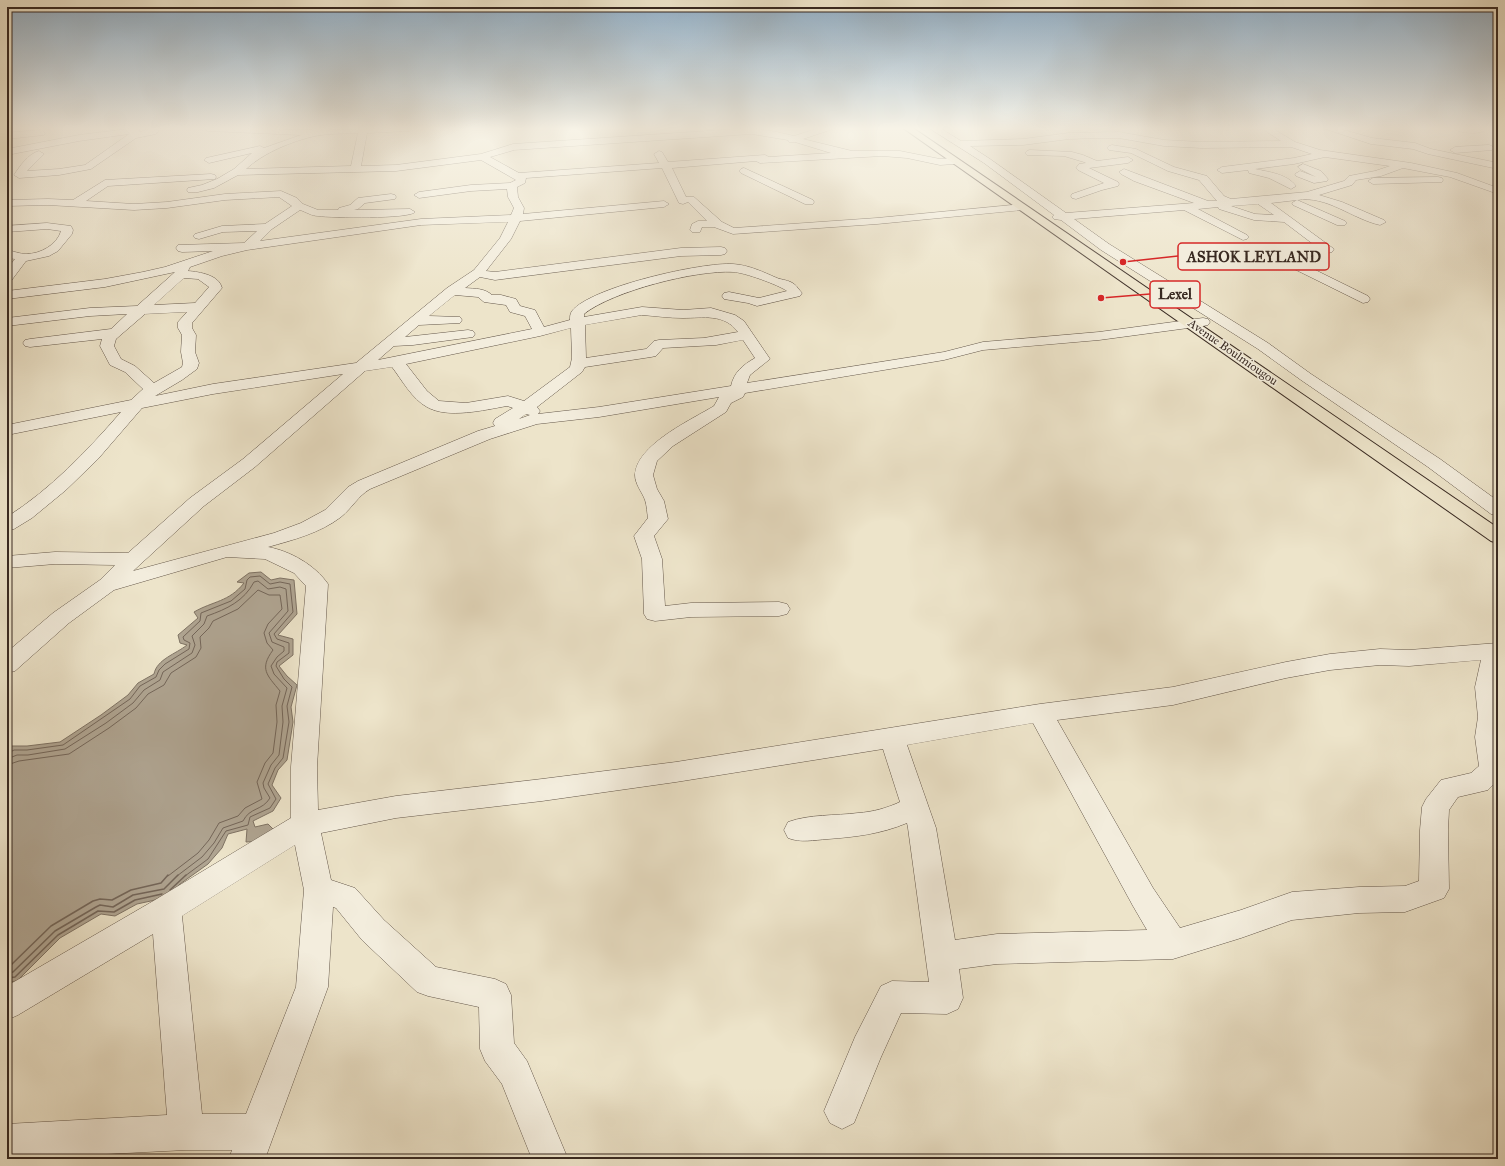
<svg xmlns="http://www.w3.org/2000/svg" width="1505" height="1166" font-family="'IM FELL Great Primer',serif">
  <rect width="100%" height="100%" fill="#ede4ca"/>
  <filter id="stains"><feTurbulence type="fractalNoise" baseFrequency=".005" numOctaves="4"/><feColorMatrix values="0 0 0 0 .2 0 0 0 0 .09 0 0 0 0 .02 0 0 0 .5 -.17"/></filter>
  <radialGradient id="worn" r=".72"><stop offset=".6" stop-color="#630" stop-opacity="0"/><stop offset="1" stop-color="#630" stop-opacity=".3"/></radialGradient>
  <path fill="#afa491" stroke="#7f7364" d="M 261,572 L 271,580 L 280,578 L 294,580 L 297,614 L 278,635 L 293,639 L 293,655 L 279,666 L 287,676 L 297,685 L 291,707 L 293,722 L 287,760 L 278,770 L 272,785 L 281,798 L 273,811 L 253,821 L 255,827 L 268,824 L 274,830 L 266,841 L 246,842 L 247,829 L 228,834 L 222,848 L 208,864 L 180,884 L 169,897 L 137,904 L 115,916 L 101,914 L 60,938 L 17,981 L 7,982 L 7,752 L 11,746 L 27,746 L 60,742 L 101,715 L 128,695 L 138,683 L 154,674 C 157,659 176,654 187,645 L 180,643 L 178,635 L 198,618 L 194,612 C 213,601 229,602 244,583 L 237,582 L 249,573 Z"/>
  <g fill="none" stroke-linecap="round" stroke-linejoin="round">
    <path stroke="#746659" stroke-width="1" d="M 7,754 L 14,750 L 27,750 L 63,745 L 130,699 L 140,686 L 156,677 L 159,670 L 165,664 L 189,649 L 190,643 L 184,640 L 183,637 L 200,621 L 201,613 L 231,601 L 245,589 L 247,580 L 250,577 L 260,576 L 270,584 L 280,582 L 290,584 L 293,612 L 274,634 L 277,639 L 289,643 L 289,653 L 277,662 L 276,666 L 284,679 L 292,687 L 287,706 L 289,722 L 283,758 L 275,768 L 268,784 L 276,799 L 270,808 L 250,817 L 248,825 L 226,831 L 208,859 L 185,876
      M 7,759 L 17,755 L 28,755 L 65,749 L 106,723 L 133,703 L 144,690 L 160,680 L 163,672 L 192,653 L 195,645 L 192,636 L 204,624 L 207,616 C 227,609 244,601 254,582 L 258,581 L 268,589 L 280,587 L 286,589 L 288,611 L 269,633 L 272,642 L 284,647 L 284,651 L 277,657 L 271,666 L 274,674 L 287,688 L 282,706 L 283,722 L 279,755 L 271,765 L 263,783 L 264,788 L 270,798 C 262,811 250,807 243,821 L 223,828 L 214,843 L 202,857 L 177,876
      M 7,765 L 19,761 L 69,754 L 109,728 L 136,708 L 148,694 L 164,685 L 171,673 L 196,657 L 201,648 L 200,637 L 209,628 L 213,621 L 238,609 L 258,590 L 269,595 L 280,595 L 282,609 L 268,624 L 264,633 L 267,643 L 273,650 C 259,669 267,675 280,691 L 276,705 L 277,722 L 273,753 L 265,763 L 257,782 L 262,799 L 245,808 L 238,816 L 219,823 L 209,840 L 198,853 L 168,876"/>
    <path stroke="#746659" stroke-width="1.5" d="M 170,890 L 186,875
      M 7,967 L 10,966 L 51,926 L 93,901 L 100,899 L 112,900 L 131,890 L 161,883 L 168,875
      M 7,973 L 13,972 L 55,931 L 96,907 L 100,905 L 113,907 L 133,895 L 164,889 L 178,875
      M 7,978 L 15,977 L 58,935 L 98,911 L 114,912 L 135,900 L 162,894"/>
    <g stroke="#65584b" stroke-width="1">
      <path id="minor" d="M 136,128 L 139,129 L 140,132 L 152,128 L 161,128 L 156,134 L 136,138 L 91,169 L 59,175 L 19,178 L 14,175 C 20,166 28,154 39,151 L 44,154 L 27,171 L 59,169 L 85,165 L 129,134 L 79,141 L 7,155 L 7,149 L 79,135 Z
        M 204,128 L 313,130 L 317,128 L 329,128 L 328,130 L 413,128 L 409,131 L 367,133 L 361,166 L 396,165 L 481,154 L 513,144 L 752,128 L 777,132 L 794,136 L 819,128 L 836,128 L 803,139 L 852,151 L 900,151 L 940,159 L 954,158 L 959,161 L 954,164 L 940,165 L 907,158 L 882,156 L 760,163 L 756,161 L 672,168 L 686,197 L 694,197 L 722,222 L 734,228 L 877,218 L 1022,204 L 1027,207 L 1022,210 L 877,224 L 733,234 L 714,227 L 702,227 L 700,232 L 692,232 L 690,230 L 692,224 L 698,221 L 707,221 L 688,202 L 683,204 L 679,203 L 662,168 L 526,178 L 525,183 L 517,187 L 518,197 L 524,208 L 523,214 L 664,201 L 669,204 L 664,207 L 520,221 L 511,239 L 486,271 L 495,272 L 681,248 L 721,247 L 725,248 L 727,251 L 725,254 L 721,255 L 681,256 L 495,280 L 480,277 L 465,288 C 476,289 484,288 492,295 L 501,295 L 516,299 L 520,306 L 535,310 L 544,327 L 570,320 C 570,316 570,314 572,311 C 591,287 702,262 733,264 C 749,265 763,272 777,278 C 782,280 789,280 794,284 C 797,286 799,290 802,293 L 800,296 L 757,306 L 748,303 L 724,299 L 722,296 L 724,293 L 729,292 L 759,298 L 787,291 C 779,285 743,272 733,272 C 696,270 613,291 584,314 L 584,317 L 642,307 L 683,310 L 711,308 L 735,315 L 744,321 L 770,359 L 750,375 L 747,383 L 944,352 L 983,342 L 1099,332 L 1203,318 L 1208,319 L 1210,322 L 1208,325 L 1203,326 L 1099,340 L 983,350 L 944,360 L 745,393 L 743,397 L 731,403 L 726,412 L 673,446 L 657,461 L 653,475 L 657,489 L 664,501 L 668,519 L 654,536 L 662,559 L 665,606 L 691,603 L 779,602 L 787,604 L 790,609 L 787,614 L 779,616 L 691,617 L 655,621 L 647,619 L 644,614 L 642,559 L 634,536 L 648,518 C 647,513 647,506 645,500 C 642,492 635,484 635,475 C 636,445 691,420 714,406 L 719,397 L 599,417 L 537,424 L 490,439 L 370,489 C 358,496 352,508 341,517 C 320,533 293,540 268,547 C 290,551 315,565 328,584 L 317,767 L 318,810 L 396,796 L 542,779 L 676,762 L 1040,704 L 1173,687 L 1286,662 L 1330,654 L 1380,649 L 1409,650 L 1498,643 L 1498,780 L 1488,790 L 1458,797 L 1449,810 L 1448,830 L 1449,889 L 1444,898 L 1405,912 L 1359,913 L 1292,920 L 1241,938 L 1173,959 L 997,964 L 959,969 L 963,998 L 958,1009 L 947,1014 L 901,1013 L 881,1057 L 854,1123 L 842,1129 L 830,1123 L 824,1111 L 855,1037 L 881,986 L 892,981 L 929,982 L 908,828 L 907,823 C 881,834 855,837 828,839 C 814,840 801,843 788,838 L 784,830 L 788,822 C 810,814 835,816 858,813 C 873,812 887,808 900,802 L 883,749 L 676,782 L 542,801 L 396,818 L 321,833 L 331,880 L 355,888 L 384,920 L 436,967 L 495,979 L 506,984 L 511,995 L 514,1043 L 527,1061 L 568,1159 L 532,1159 L 502,1084 L 485,1061 L 480,1049 L 479,1007 L 428,996 L 417,992 L 362,940 L 336,908 L 333,907 L 328,987 L 265,1159 L 229,1159 L 232,1150 L 186,1150 L 7,1159 L 7,1124 L 167,1115 L 153,934 L 18,1015 L 7,1020 L 7,986 L 155,900 L 291,818 L 291,767 L 306,586 L 294,573 L 265,559 L 227,557 L 114,590 L 69,623 L 15,671 L 7,673 L 7,652 L 53,613 L 100,580 L 115,565 L 55,564 L 7,568 L 7,556 L 55,552 L 128,553 L 190,498 L 243,459 L 343,374 L 213,394 L 142,408 L 98,459 L 66,490 L 32,518 L 14,529 L 7,531 L 7,517 C 51,489 87,451 121,412 L 7,435 L 7,425 L 131,400 L 143,389 L 125,372 L 110,365 L 100,346 L 102,339 L 30,347 L 25,346 L 23,343 L 25,340 L 30,339 L 111,329 L 127,314 L 90,316 L 7,326 L 7,318 L 90,308 L 137,306 L 175,272 L 105,287 L 7,299 L 7,291 L 105,279 L 143,272 L 165,267 L 213,251 L 182,252 L 178,251 L 176,248 L 178,245 L 244,243 L 257,231 L 223,232 L 199,239 L 195,238 L 193,236 L 195,234 L 222,226 L 265,224 L 292,206 L 279,197 L 225,200 L 167,208 L 134,210 L 48,205 L 7,206 L 7,200 L 48,199 L 73,200 L 105,180 L 211,174 L 215,175 L 216,177 L 215,179 L 108,186 L 86,201 L 134,204 L 167,202 L 225,194 L 281,191 L 297,198 L 303,204 L 318,210 L 338,210 L 339,208 L 350,205 L 358,198 L 391,194 L 395,195 L 396,197 L 395,199 L 365,203 L 358,209 L 354,210 L 410,209 L 415,212 C 410,219 331,218 318,216 C 312,216 306,212 300,210 L 272,229 L 260,241 L 421,219 L 511,215 L 514,208 L 508,197 L 507,189 L 471,191 L 419,198 L 414,195 L 419,192 L 471,185 L 510,183 L 516,180 L 481,160 L 396,171 L 238,175 L 214,188 L 198,192 L 188,192 L 187,190 L 188,188 L 202,185 L 217,179 L 234,169 L 252,153 L 209,163 L 204,160 L 206,158 L 260,146 L 264,148 L 301,135 L 208,131 ZM 358,133 L 351,166 L 246,169 C 263,153 292,141 315,136 C 328,133 344,134 358,133 ZM 752,134 L 788,140 L 789,142 L 795,142 L 831,153 L 769,157 L 765,155 L 668,162 L 662,152 L 659,151 L 654,154 L 659,163 L 519,173 L 490,157 L 514,150 ZM 508,222 L 500,238 L 474,270 L 447,288 L 356,363 L 213,384 L 155,396 L 182,380 L 197,369 L 199,363 L 195,352 L 196,335 L 192,328 L 192,323 L 222,288 C 219,275 200,272 188,271 L 190,267 L 222,256 L 247,250 L 421,225 ZM 184,278 L 198,279 L 209,287 L 195,303 L 154,305 ZM 455,295 L 478,297 L 484,302 L 506,305 L 510,312 L 525,316 L 532,329 L 378,360 L 394,346 L 413,345 L 473,337 L 475,334 L 473,331 L 468,330 L 405,337 L 419,325 L 460,323 L 462,320 L 460,317 L 429,316 ZM 187,312 L 178,322 L 178,328 L 182,335 L 181,352 L 183,363 L 182,367 L 154,383 L 135,366 L 121,359 L 114,346 L 116,339 L 145,314 ZM 642,315 C 656,316 669,318 683,318 C 703,318 724,313 738,332 L 704,338 L 659,340 L 654,341 L 646,349 L 586,358 L 585,325 ZM 571,328 L 572,358 L 570,367 L 524,401 L 508,396 L 466,403 L 439,401 L 427,391 L 406,364 L 540,336 ZM 743,340 L 755,358 C 743,365 734,372 731,386 L 599,407 L 538,414 L 540,411 L 537,407 L 582,372 L 585,367 L 651,357 L 656,356 L 663,348 L 716,345 ZM 392,367 C 402,380 412,399 427,407 C 448,419 484,410 507,406 L 513,408 L 495,419 L 493,423 L 495,426 L 478,431 L 358,481 L 348,487 L 325,510 L 301,523 L 274,533 L 133,571 L 204,506 L 255,467 L 365,371 ZM 526,414 L 530,415 L 519,419 ZM 1481,660 L 1475,687 L 1478,717 L 1475,737 L 1479,766 L 1471,773 L 1441,780 L 1426,799 L 1422,807 L 1420,830 L 1419,881 L 1405,886 L 1359,887 L 1292,892 L 1241,910 L 1180,928 L 1153,888 L 1057,720 L 1173,705 L 1286,678 L 1330,670 L 1380,665 L 1409,666 ZM 1033,723 L 1133,906 L 1147,930 L 997,934 L 955,940 L 936,828 L 907,745 ZM 295,845 L 304,890 L 296,987 L 246,1114 L 202,1114 L 182,916 Z
        M 929,128 L 940,128 L 961,141 L 1023,139 L 1069,133 L 1119,132 L 1164,140 L 1202,142 L 1281,141 L 1261,128 L 1272,128 L 1295,142 L 1320,150 L 1411,163 L 1457,173 L 1498,188 L 1498,194 L 1450,177 L 1403,168 L 1381,176 L 1356,180 L 1352,185 L 1319,195 L 1342,202 L 1384,220 L 1386,222 L 1380,225 C 1352,219 1327,195 1297,200 L 1345,221 L 1347,223 L 1345,225 L 1337,225 L 1293,205 L 1292,203 L 1297,200 L 1271,203 L 1334,249 L 1332,252 L 1328,253 L 1291,258 L 1368,296 L 1370,299 L 1368,302 L 1363,303 L 1280,262 L 1277,257 L 1281,252 L 1317,247 L 1284,222 L 1254,220 L 1219,209 L 1218,207 L 1198,209 L 1247,235 L 1249,237 L 1247,239 L 1243,240 L 1184,210 L 1074,219 L 1109,244 L 1268,343 L 1311,374 L 1440,459 L 1498,501 L 1498,516 L 1491,514 L 1428,467 L 1301,380 L 1258,349 L 1101,250 L 1061,220 L 1054,219 L 1052,217 L 1054,215 L 984,163 ZM 1101,138 L 1119,138 L 1164,146 L 1202,148 L 1291,147 L 1312,154 L 1294,158 L 1222,167 L 1217,170 L 1222,173 L 1248,170 L 1249,173 L 1269,178 L 1291,189 L 1296,186 C 1287,174 1269,172 1255,169 L 1294,164 L 1325,157 L 1390,166 L 1375,171 L 1349,176 L 1344,181 L 1307,192 L 1231,199 L 1224,196 L 1207,176 L 1174,167 L 1136,149 L 1112,145 L 1109,146 L 1107,148 L 1109,150 L 1131,153 L 1168,171 L 1199,180 L 1217,201 L 1208,201 L 1124,169 L 1119,172 L 1121,174 L 1134,181 L 1194,203 L 1066,213 L 990,159 L 970,146 L 1023,145 L 1069,139 ZM 1258,204 L 1274,215 L 1255,214 L 1231,206 Z
        M 1323,128 L 1337,128 L 1372,138 L 1415,143 L 1431,149 L 1498,163 L 1498,169 L 1428,154 L 1413,149 L 1371,144 Z
        M 1452,128 L 1484,128 L 1485,130 C 1480,135 1458,133 1452,128 Z
        M 41,130 L 45,133 L 44,135 L 7,139 L 7,133 Z
        M 1489,145 L 1492,146 L 1494,148 L 1492,150 L 1455,153 L 1450,150 L 1455,147 Z
        M 1030,150 L 1072,152 L 1083,155 L 1097,161 L 1128,157 L 1133,160 L 1128,163 L 1089,168 L 1118,182 L 1119,184 L 1118,186 L 1102,190 L 1076,199 L 1072,198 L 1071,196 L 1072,194 L 1104,183 L 1078,170 L 1076,168 L 1079,164 L 1086,163 L 1084,162 L 1064,156 L 1027,155 L 1025,153 L 1027,151 Z
        M 1303,164 L 1321,171 L 1328,179 L 1327,181 L 1314,183 L 1296,176 L 1295,174 L 1300,171 L 1316,177 L 1300,169 L 1298,167 Z
        M 744,168 L 813,200 L 814,202 L 813,204 L 805,204 L 741,173 L 739,171 L 741,169 Z
        M 1438,177 L 1442,178 L 1443,180 L 1442,182 L 1373,184 L 1368,181 L 1373,178 Z
        M 47,223 L 71,226 L 73,230 L 72,234 L 58,251 L 49,256 L 26,261 L 11,281 L 7,282 L 7,269 L 15,259 L 7,258 L 7,250 C 13,251 20,254 26,254 C 40,254 57,245 61,231 L 47,229 L 7,232 L 7,226 Z"/>
    </g>
    <g stroke="#382921" stroke-width="2">
      <path id="highway" d="M 903,128 L 913,128 L 1498,528 L 1498,543 L 1491,541 Z"/>
    </g>
    <use href="#minor" fill="#f3eddd" fill-rule="evenodd"/>
    <use href="#highway" fill="#ede4ca" fill-rule="evenodd"/>
  </g>
  <linearGradient id="sky" x2="0" y2="1"><stop stop-color="#91aec5"/><stop offset="0.44" stop-color="#f7f3e7"/><stop offset="1" stop-color="#f7f3e7" stop-opacity="0"/></linearGradient>
  <rect width="1505" height="292" fill="url(#sky)"/>
  <g text-anchor="middle" dominant-baseline="central" stroke-width="3" stroke-linejoin="round" paint-order="stroke">
    <g font-size="12" fill="#382921" stroke="#f3eddd">
      <text transform="translate(1233 352) rotate(35)">Avenue Boulmiougou</text>
    </g>
  </g>
  <path fill="none" stroke="#d62828" stroke-width="1.5" d="M1123 262L1178 256M1101 298L1150 294"/>
  <g fill="#d62828" stroke="#f3eddd" stroke-width="1.5">
    <circle cx="1123" cy="262" r="4"/>
    <circle cx="1101" cy="298" r="4"/>
  </g>
  <g fill="#f3eddd" stroke="#d62828" stroke-width="1.5">
    <rect x="1178" y="243" width="151" height="27" rx="4"/>
    <rect x="1150" y="281" width="50" height="27" rx="4"/>
  </g>
  <g font-size="15" text-anchor="middle" font-weight="bold" fill="#382921">
    <text x="1254" y="262">ASHOK LEYLAND</text>
    <text x="1175" y="299">Lexel</text>
  </g>
  <rect width="1505" height="1166" fill="none" stroke="#ede4ca" stroke-width="24"/>
  <rect x="8" y="8" width="1489" height="1150" fill="none" stroke="#382921" stroke-width="2"/>
  <rect x="12" y="12" width="1481" height="1142" fill="none" stroke="#382921"/>
  <rect width="100%" height="100%" filter="url(#stains)"/>
  <rect width="100%" height="100%" fill="url(#worn)"/>
</svg>
